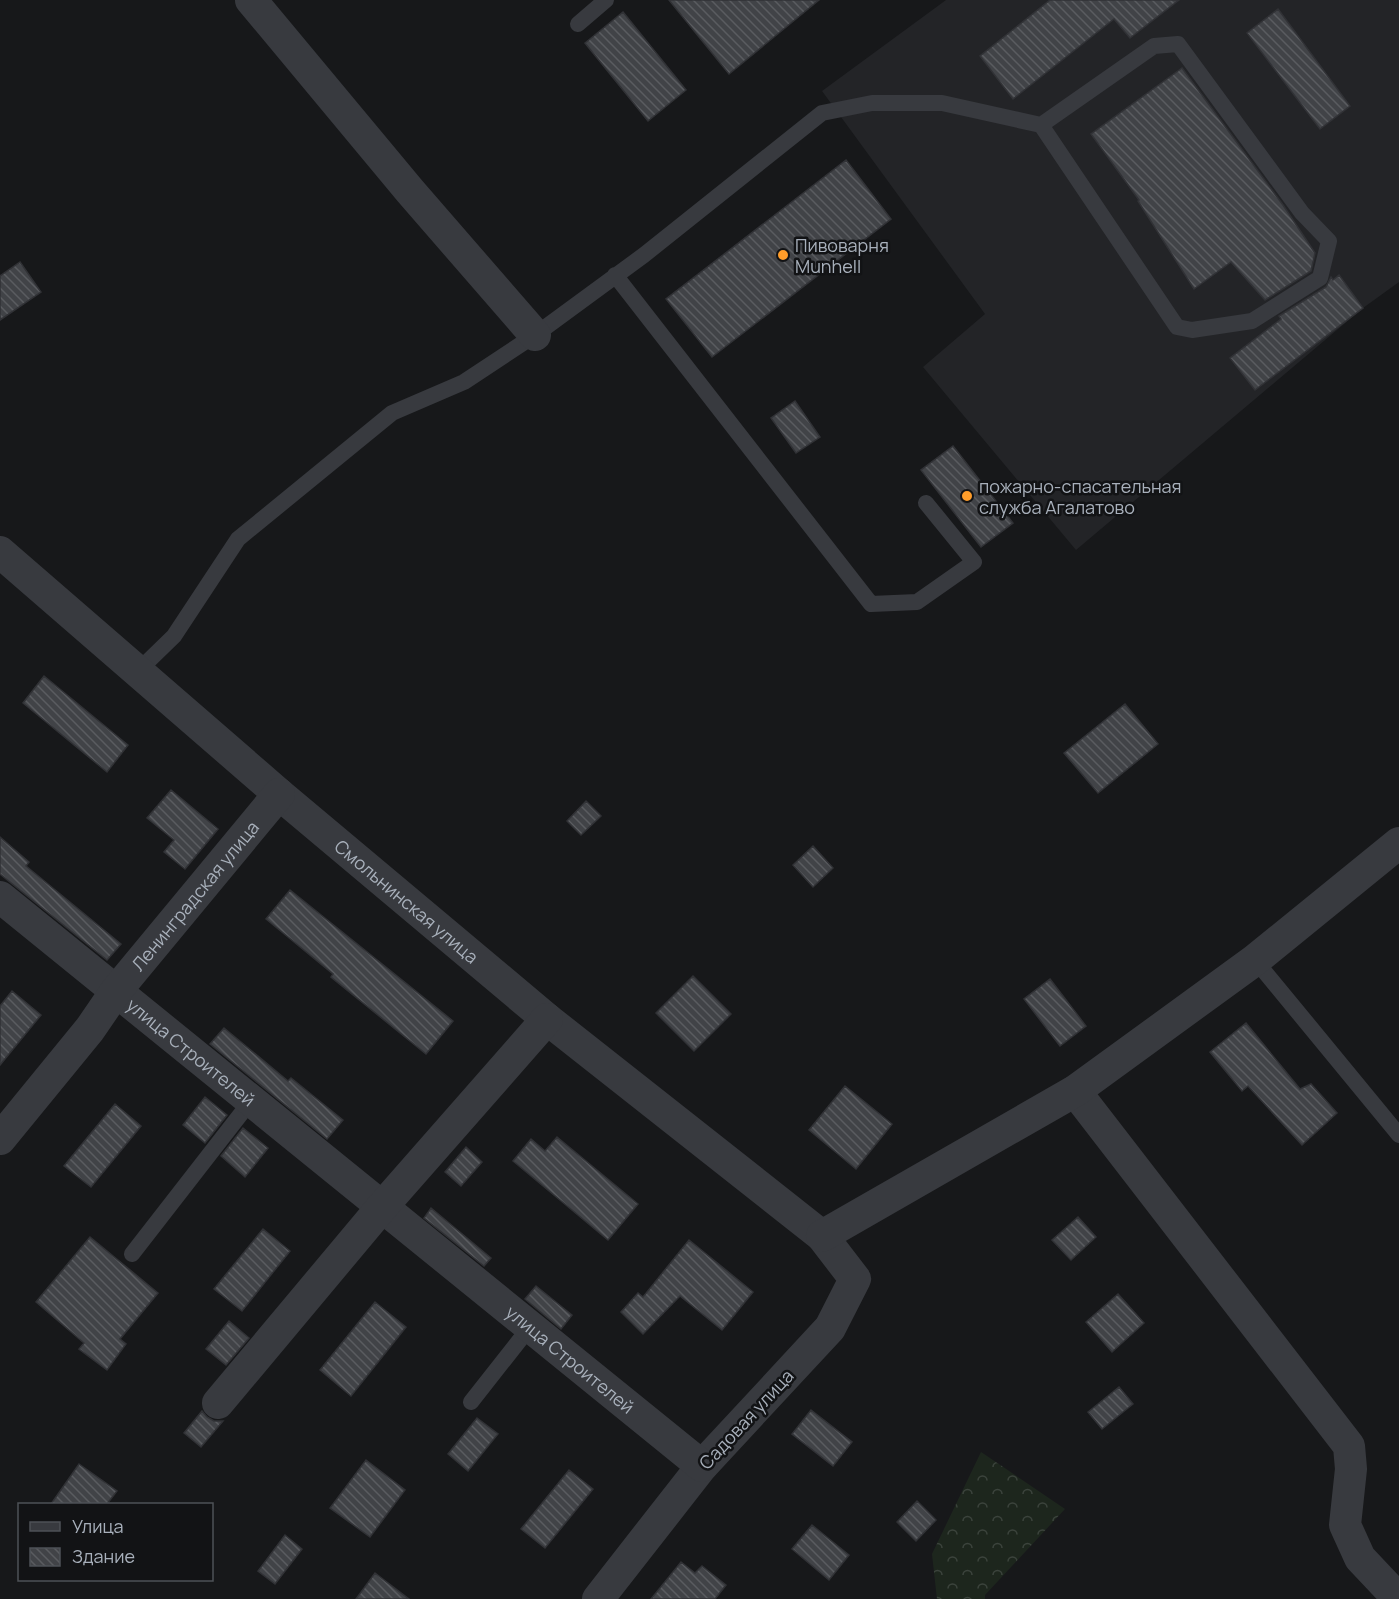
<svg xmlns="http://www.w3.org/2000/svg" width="1399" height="1599" font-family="Manrope,sans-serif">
  <defs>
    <pattern id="forest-crowns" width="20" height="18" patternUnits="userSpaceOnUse" patternTransform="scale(1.5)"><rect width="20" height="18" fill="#1d261d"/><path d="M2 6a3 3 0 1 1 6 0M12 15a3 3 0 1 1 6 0" fill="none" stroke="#3b433c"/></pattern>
    <pattern id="building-back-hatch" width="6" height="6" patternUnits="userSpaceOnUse" patternTransform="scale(1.5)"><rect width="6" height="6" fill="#414347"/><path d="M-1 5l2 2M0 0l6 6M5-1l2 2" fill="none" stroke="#5a5c60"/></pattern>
  </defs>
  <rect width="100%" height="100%" fill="#17181a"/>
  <path fill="#232427" d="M 946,0 L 1399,0 L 1399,282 L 1363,308 L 1076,550 L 923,367 L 985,314 L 822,91 Z"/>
  <path fill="url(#forest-crowns)" d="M 981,1452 L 1065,1509 L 985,1595 L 985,1599 L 937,1599 L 932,1554 Z"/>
  <path fill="url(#building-back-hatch)" stroke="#313236" stroke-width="1.5" d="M 669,0 L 819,0 L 729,74 Z
    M 1050,0 L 1179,0 L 1130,38 L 1114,19 L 1013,99 L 980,56 Z
    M 1278,9 L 1350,106 L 1320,129 L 1247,33 Z
    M 623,12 L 686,90 L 648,121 L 585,43 Z
    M 1182,68 L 1283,205 L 1315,253 L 1311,271 L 1265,300 L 1231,262 L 1194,289 L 1138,201 L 1139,200 L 1091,134 Z
    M 846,160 L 891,219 L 712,357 L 666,299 Z
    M 20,262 L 41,292 L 0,320 L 0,276 Z
    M 1339,275 L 1363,308 L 1255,390 L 1230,358 L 1281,319 L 1279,316 L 1326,287 L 1331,277 L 1333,280 Z
    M 795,401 L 820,437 L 796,453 L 771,418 Z
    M 953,446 L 1013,523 L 981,547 L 921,470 Z
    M 44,676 L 128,745 L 107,772 L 23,703 Z
    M 1125,704 L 1158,744 L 1098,793 L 1064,753 Z
    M 171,790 L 218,829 L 185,869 L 164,852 L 174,840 L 147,818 Z
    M 586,801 L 601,816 L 581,835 L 567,821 Z
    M 0,837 L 29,862 L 26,866 L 121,944 L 107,960 L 0,874 Z
    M 813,846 L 833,868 L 813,887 L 793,865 Z
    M 290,890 L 453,1021 L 426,1054 L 331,977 L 333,974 L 266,919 Z
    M 693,976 L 731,1014 L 694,1051 L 656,1013 Z
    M 1050,979 L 1086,1026 L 1060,1046 L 1024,999 Z
    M 12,991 L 41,1015 L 0,1065 L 0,1006 Z
    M 1246,1023 L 1300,1089 L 1311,1084 L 1337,1113 L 1302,1145 L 1248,1086 L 1242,1091 L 1210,1052 Z
    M 224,1028 L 288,1081 L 291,1078 L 343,1120 L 327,1139 L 210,1044 Z
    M 845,1086 L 892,1124 L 856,1169 L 809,1130 Z
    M 205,1097 L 227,1115 L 205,1143 L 183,1125 Z
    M 115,1104 L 141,1126 L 91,1187 L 64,1166 Z
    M 243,1128 L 268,1148 L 245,1177 L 221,1156 Z
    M 557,1137 L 638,1204 L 608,1240 L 513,1161 L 531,1139 L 545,1151 Z
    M 466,1147 L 482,1162 L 461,1186 L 445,1172 Z
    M 431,1208 L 491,1258 L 484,1266 L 424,1218 Z
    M 1078,1217 L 1096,1237 L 1071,1260 L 1052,1240 Z
    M 263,1229 L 290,1251 L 242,1311 L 214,1289 Z
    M 90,1237 L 158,1293 L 120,1339 L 126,1344 L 107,1370 L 79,1349 L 84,1343 L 36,1302 Z
    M 689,1240 L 753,1292 L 722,1330 L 680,1296 L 643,1334 L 621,1312 L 638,1293 L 643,1297 Z
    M 536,1286 L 572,1315 L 561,1329 L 525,1299 Z
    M 1118,1294 L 1144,1323 L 1112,1352 L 1086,1322 Z
    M 375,1302 L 406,1327 L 351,1396 L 320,1370 Z
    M 229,1321 L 249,1338 L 226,1365 L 206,1349 Z
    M 1119,1387 L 1133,1404 L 1102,1429 L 1088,1412 Z
    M 811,1410 L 852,1442 L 833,1466 L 792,1434 Z
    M 202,1411 L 207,1417 L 214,1421 L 223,1421 L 201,1447 L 184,1433 Z
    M 477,1418 L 498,1434 L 468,1471 L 448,1454 Z
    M 366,1460 L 405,1490 L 370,1537 L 330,1508 Z
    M 79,1464 L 117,1491 L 107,1504 L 51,1504 Z
    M 569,1470 L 593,1489 L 545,1548 L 521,1529 Z
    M 917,1501 L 936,1520 L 916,1541 L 897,1522 Z
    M 812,1525 L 849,1555 L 829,1580 L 792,1549 Z
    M 285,1535 L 302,1549 L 275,1584 L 258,1571 Z
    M 681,1562 L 695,1573 L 702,1566 L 726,1585 L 715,1599 L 651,1599 Z
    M 375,1573 L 409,1599 L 356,1599 Z"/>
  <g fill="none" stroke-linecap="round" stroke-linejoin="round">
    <path stroke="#383a3f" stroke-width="16" d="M 578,24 L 606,0
      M 615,275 L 871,604 L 917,602 L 974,562 L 926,503
      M 137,672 L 174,636 L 238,539 L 392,413 L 464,382 L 535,335 L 644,255 L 822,113 L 872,103 L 942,103 L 1041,125 L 1154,46 L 1178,44 L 1302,213 L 1329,241 L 1320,278 L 1252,321 L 1192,330 L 1177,327 L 1041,125
      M 1255,960 L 1399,1135
      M 132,1254 L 251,1101
      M 471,1402 L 530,1327"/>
    <g stroke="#383a3f" stroke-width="32">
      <path d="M 251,0 L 410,191 L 535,335"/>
      <path id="s1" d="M 0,552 L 279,794 L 547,1019 L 822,1236 L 855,1279 L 830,1328 L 702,1466 L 598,1599"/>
      <path id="s2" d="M 0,897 L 702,1466"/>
      <path d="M 1075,1091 L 1349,1446 L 1351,1469 L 1345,1525 L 1360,1558 L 1393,1593 L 1399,1595"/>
      <path id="s3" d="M 0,1139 L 90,1029 L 116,991 L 279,794"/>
      <path d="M 822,1236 L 1075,1091 L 1255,960 L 1399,843"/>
      <path d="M 218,1403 L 382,1207 L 547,1019"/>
    </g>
  </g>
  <g fill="#ff9d2a" stroke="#121315" stroke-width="2">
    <circle cx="783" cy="255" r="6"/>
    <circle cx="967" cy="496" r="6"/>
  </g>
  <g text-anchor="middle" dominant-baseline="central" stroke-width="5" stroke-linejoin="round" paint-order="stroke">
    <g font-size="18" fill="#a8b0bb" stroke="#121315" text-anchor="start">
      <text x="795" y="245">Пивоварня<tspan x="795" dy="21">Munhell</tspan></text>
      <text x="979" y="486">пожарно-спасательная<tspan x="979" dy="21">служба Агалатово</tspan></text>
    </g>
    <g font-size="18" fill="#a8b0bb" stroke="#121315">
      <text stroke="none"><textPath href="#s3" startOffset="312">Ленинградская улица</textPath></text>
      <text stroke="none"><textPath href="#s1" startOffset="536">Смольнинская улица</textPath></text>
      <text stroke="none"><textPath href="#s2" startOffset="246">улица Строителей</textPath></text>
      <text stroke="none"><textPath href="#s2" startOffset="734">улица Строителей</textPath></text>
      <text transform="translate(746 1419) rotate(-47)">Садовая улица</text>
    </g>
  </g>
  <rect x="18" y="1503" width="195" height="78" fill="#121315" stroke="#4e5257" stroke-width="1.5"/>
  <rect x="30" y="1522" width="30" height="9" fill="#383a3f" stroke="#4e5257" stroke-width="1.5"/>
  <text x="72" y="1533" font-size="18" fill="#a8b0bb">Улица</text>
  <rect x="30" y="1548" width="30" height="18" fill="url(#building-back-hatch)" stroke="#4e5257" stroke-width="1.5"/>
  <text x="72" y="1563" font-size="18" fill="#a8b0bb">Здание</text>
</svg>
